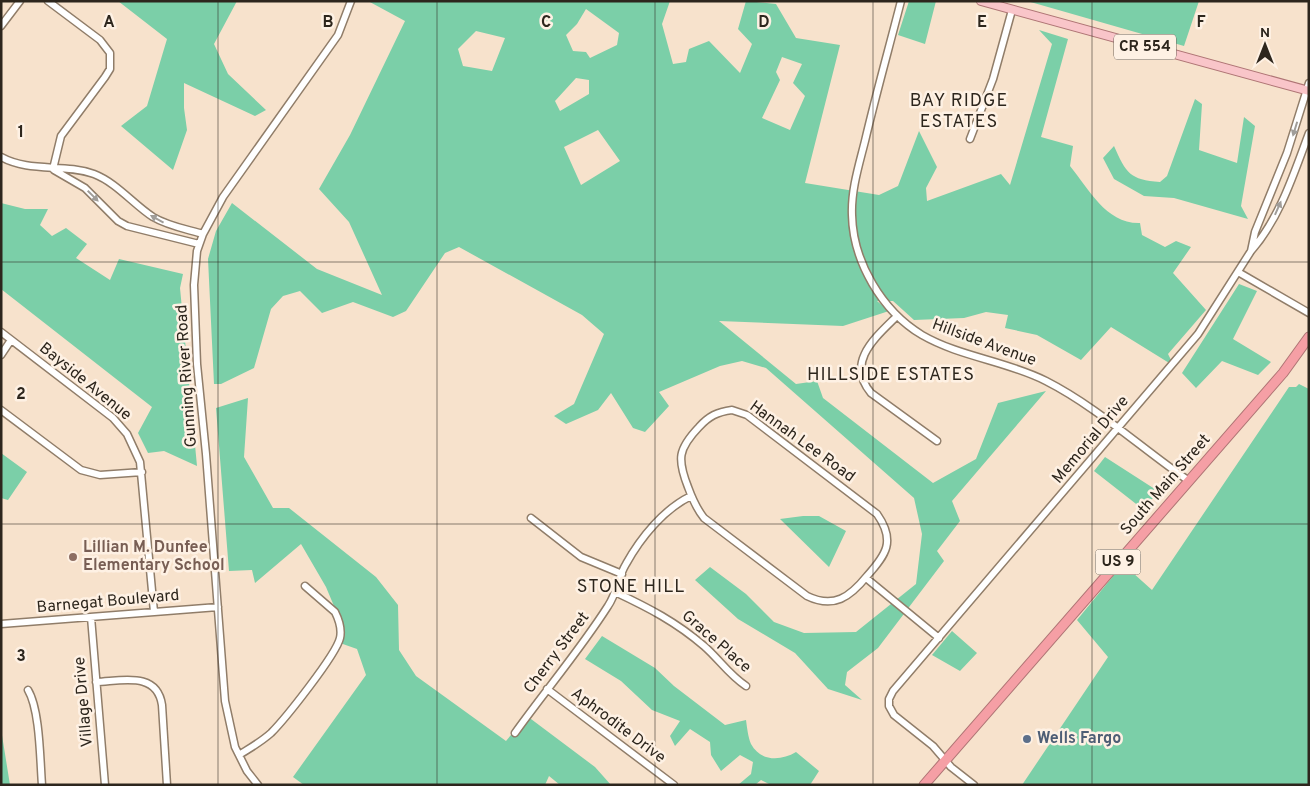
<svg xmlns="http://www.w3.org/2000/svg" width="1310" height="786" font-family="Overpass,sans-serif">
  <rect width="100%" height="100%" fill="#f7e2cc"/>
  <path fill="#7bcfa8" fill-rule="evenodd" d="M 118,1 L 237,1 L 214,44 L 228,74 L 266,110 L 255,116 L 184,83 L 184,108 L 187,130 L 173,170 L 121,126 L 147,106 L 167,39 Z
    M 368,1 L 670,1 L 662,24 L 673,64 L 686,62 L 689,49 L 709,41 L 740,73 L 752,44 L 738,29 L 746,1 L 776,4 L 796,38 L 840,45 L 805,183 L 879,195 L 898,186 L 919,131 L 937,167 L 926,188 L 927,201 L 1001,174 L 1010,185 L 1052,44 L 1039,30 L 1068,39 L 1041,137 L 1073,146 L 1070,166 C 1089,189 1106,224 1140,223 L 1142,235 L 1165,247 L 1176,241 L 1191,247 L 1173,273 L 1206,310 L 1168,354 L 1174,366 L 1111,327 L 1081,360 L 1037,335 L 1005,328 L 1008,315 L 986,312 L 964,318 L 914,320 L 893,301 L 877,301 L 889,311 L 843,326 L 719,321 L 796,384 L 817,381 L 823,398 L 933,483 L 976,459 L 998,403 L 1046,391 L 952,501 L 960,521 L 937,551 L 944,561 L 878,648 L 847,672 L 845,685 L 862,700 L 828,689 L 795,653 L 738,619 L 695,580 L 710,567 L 746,594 L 774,622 L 804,633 L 856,632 L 916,584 L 922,534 L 914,498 L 766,368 L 742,361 L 720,366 L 659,392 L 669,406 L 645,432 L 633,428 L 611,393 L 598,410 L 566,424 L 554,416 L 574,404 L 604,334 L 582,315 L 459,247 L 445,253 L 406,311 L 393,317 L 353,302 L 322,313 L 300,291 L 283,296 L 271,309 L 254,368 L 221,384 L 214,384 L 208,259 L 216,231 L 232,203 L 317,269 L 382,295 L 349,222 L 319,189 L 350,135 L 405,21 ZM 586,9 L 619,33 L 617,45 L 590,58 L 586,52 L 573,51 L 566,35 L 577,24 ZM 476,31 L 505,38 L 492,71 L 463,66 L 458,49 ZM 782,57 L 802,64 L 793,83 L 805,96 L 790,130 L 762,118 L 780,80 L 776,72 ZM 576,78 L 589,80 L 589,94 L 560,111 L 555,101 ZM 598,130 L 620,161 L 581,185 L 564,147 Z
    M 909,1 L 936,1 L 925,44 L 898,35 Z
    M 1027,1 L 1199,1 L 1184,46 Z
    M 1195,99 L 1202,104 L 1199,150 L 1237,163 L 1244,117 L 1255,126 L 1241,206 L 1248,219 L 1174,198 L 1144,196 L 1114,179 L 1103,158 L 1114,146 C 1126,173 1130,180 1160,182 L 1167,176 Z
    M 1,203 L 25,209 L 48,209 L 40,225 L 52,236 L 66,228 L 87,244 L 76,258 L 110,280 L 119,259 L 183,274 L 180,288 L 197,466 L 164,451 L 148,453 L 138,433 L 152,407 L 1,289 Z
    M 1239,284 L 1257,291 L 1233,339 L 1271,362 L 1258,375 L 1222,361 L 1196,388 L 1182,373 Z
    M 1299,384 L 1309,389 L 1309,785 L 1022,785 L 1108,657 L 1077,620 L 1123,564 L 1152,590 L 1289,387 L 1296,387 Z
    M 248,398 L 244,457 L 273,508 L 289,508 L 376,577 L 398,605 L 399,650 L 416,676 L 506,741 L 527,716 L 595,767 L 611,785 L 560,785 L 549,776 L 545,785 L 304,785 L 293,777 L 366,675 L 357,649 L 340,643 L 339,618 L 326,587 L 301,544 L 255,583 L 252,570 L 229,571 L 216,408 Z
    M 1,453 L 27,472 L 8,500 L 1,498 Z
    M 1105,457 L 1161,493 L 1140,507 L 1094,471 Z
    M 803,516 L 819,516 L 846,531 L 829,567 L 780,519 Z
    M 952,631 L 977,653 L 960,671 L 932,655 Z
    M 602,636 L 655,668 L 674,686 L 725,725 L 746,720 C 747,727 748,737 751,744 C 761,762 781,761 796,752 L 819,771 L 810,785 L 771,785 L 761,780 L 755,785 L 738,785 L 751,774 L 753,762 L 740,755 L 721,771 L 711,755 L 710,742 L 690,729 L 675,746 L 670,736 L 680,721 L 652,710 L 621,681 L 585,659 Z
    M 1,729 L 10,785 L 1,785 Z"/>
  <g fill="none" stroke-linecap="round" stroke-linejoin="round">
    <g stroke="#907d69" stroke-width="9">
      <path id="minor" d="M 48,1 L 100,40 L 110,53 L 110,69 L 105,77 L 61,136 L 53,169
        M 901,1 C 889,48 876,94 865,141 C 859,165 851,190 852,215 C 853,262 882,311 922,335 C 960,357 1007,361 1046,381 C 1097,407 1141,448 1189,481
        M 1,26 L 20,1
        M 1309,83 L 1287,153 L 1255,232 L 1251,251 C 1280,218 1294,173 1309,133
        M 970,139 L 993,79 L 1012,10
        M 1,157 C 30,173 64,163 94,174 C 117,183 133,204 153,217 C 168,226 186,229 203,234
        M 54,170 L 85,188 L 118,221 L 127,226 L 199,244
        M 1238,272 L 1309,313
        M 897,316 C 876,337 845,362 871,393 L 937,441
        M 1,332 L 113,418 L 127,434 L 140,462 L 154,612
        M 1,355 L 11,340
        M 1,410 L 81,470 L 100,475 L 142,472
        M 732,410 L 747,415 L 877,514 C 896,541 886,555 867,576 C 850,597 834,609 807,596 L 704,518 C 696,508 692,498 688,487 C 677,459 678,449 699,427 C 709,416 717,412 732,410 Z
        M 531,518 L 581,557 L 622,574
        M 866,578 L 939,638
        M 615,592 C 649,608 676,622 704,646 C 719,659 729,675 746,686
        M 91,617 L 105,785
        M 1,624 L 218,607
        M 96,682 C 122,681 157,671 162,705 L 167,785
        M 547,689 L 674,785
        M 28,690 C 40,710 40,760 42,785
        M 515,733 C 545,691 580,650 608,606 C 617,593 618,577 626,564 C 641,537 664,509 691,496
        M 239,755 C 250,748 261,742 271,733 C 285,719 336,655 340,638 C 342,629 339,620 335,612 L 305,586
        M 258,785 L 247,771 L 235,747 L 225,701 L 206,454 L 197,364 L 194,285 L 197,251 L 203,234 L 223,197 L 338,35 L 351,1
        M 974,785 L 951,767 L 933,746 L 894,715 L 889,706 L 889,699 L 893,691 L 1198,334 L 1251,251"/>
    </g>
    <g stroke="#af7575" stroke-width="10">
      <path id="major" d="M 981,1 L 1309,91"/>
    </g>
    <g stroke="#af7575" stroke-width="11">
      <path id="highway" d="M 924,785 L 1283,373 L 1309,337"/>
    </g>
    <use href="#minor" stroke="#fff" stroke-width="6"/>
    <use href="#major" stroke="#f9c5c9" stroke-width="8"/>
    <use href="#highway" stroke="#f59fa5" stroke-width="9"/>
  </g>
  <defs><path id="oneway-solid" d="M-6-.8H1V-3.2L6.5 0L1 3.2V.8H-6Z" transform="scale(1.25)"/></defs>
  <g fill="#a09d99">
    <use href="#oneway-solid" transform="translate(1295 129) rotate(107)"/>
    <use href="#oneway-solid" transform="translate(93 196) rotate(45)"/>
    <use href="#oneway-solid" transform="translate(1278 208) rotate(-66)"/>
    <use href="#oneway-solid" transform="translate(157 219) rotate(-151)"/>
  </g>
  <path fill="none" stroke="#2d261d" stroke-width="1" stroke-opacity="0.55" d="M 218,1 L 218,785M 437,1 L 437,785M 655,1 L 655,785M 873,1 L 873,785M 1092,1 L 1092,785M 1,262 L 1309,262M 1,524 L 1309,524"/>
  <circle fill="#8d6e63" stroke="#fef1e4" stroke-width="2" cx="73" cy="557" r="5"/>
  <circle fill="#5c6f8a" stroke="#fef1e4" stroke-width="2" cx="1027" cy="739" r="5"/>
  <g text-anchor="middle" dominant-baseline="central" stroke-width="5" stroke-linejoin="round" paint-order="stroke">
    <g fill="#fef1e4" stroke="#6c6359" stroke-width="1">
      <rect x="1114" y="34.5" width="62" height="25" rx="4"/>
      <rect x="1095.5" y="549.5" width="45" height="25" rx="4"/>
    </g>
    <g font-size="15" font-weight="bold" fill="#2d261d">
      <text x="1145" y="47">CR 554</text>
      <text x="1118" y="562">US 9</text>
    </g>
    <g font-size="16" fill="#2d261d" stroke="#fef1e4">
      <text transform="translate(984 343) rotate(20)">Hillside Avenue</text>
      <text transform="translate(187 376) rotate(-94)">Gunning River Road</text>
      <text transform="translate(85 382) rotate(39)">Bayside Avenue</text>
      <text transform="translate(1091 440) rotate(-50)">Memorial Drive</text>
      <text transform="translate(802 442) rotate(36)">Hannah Lee Road</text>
      <text transform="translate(1166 485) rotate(-49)">South Main Street</text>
      <text transform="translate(108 602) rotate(-5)">Barnegat Boulevard</text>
      <text transform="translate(716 642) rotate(41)">Grace Place</text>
      <text transform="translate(557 653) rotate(-53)">Cherry Street</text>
      <text transform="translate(84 702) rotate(-95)">Village Drive</text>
      <text transform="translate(618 726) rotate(37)">Aphrodite Drive</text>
    </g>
    <g font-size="16" font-weight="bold" fill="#785e54" stroke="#fef1e4" text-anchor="start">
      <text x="83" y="548">Lillian M. Dunfee<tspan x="83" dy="18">Elementary School</tspan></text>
    </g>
    <g font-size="16" font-weight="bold" fill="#4e5e75" stroke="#fef1e4" text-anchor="start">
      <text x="1037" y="739">Wells Fargo</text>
    </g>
    <g font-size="18" letter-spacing="1" fill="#2d261d" stroke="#fef1e4">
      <text x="959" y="101">BAY RIDGE<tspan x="959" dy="21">ESTATES</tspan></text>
      <text x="891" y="375">HILLSIDE ESTATES</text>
      <text x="631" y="587">STONE HILL</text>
    </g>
  </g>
  <g font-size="16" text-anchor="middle" font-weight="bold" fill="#2d261d" stroke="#fef1e4" stroke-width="5" stroke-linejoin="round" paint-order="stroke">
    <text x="109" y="27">A</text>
    <text x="328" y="27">B</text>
    <text x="546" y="27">C</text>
    <text x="764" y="27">D</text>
    <text x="982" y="27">E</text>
    <text x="1201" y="27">F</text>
    <text x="21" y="137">1</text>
    <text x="21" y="399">2</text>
    <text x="21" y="661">3</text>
  </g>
  <rect width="1310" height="786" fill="none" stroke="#2d261d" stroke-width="5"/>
  <g transform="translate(1265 45)" stroke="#fef1e4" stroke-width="4" paint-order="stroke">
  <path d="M0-4L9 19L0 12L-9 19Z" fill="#2d261d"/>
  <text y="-8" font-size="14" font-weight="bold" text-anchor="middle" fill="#2d261d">N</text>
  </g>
</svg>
